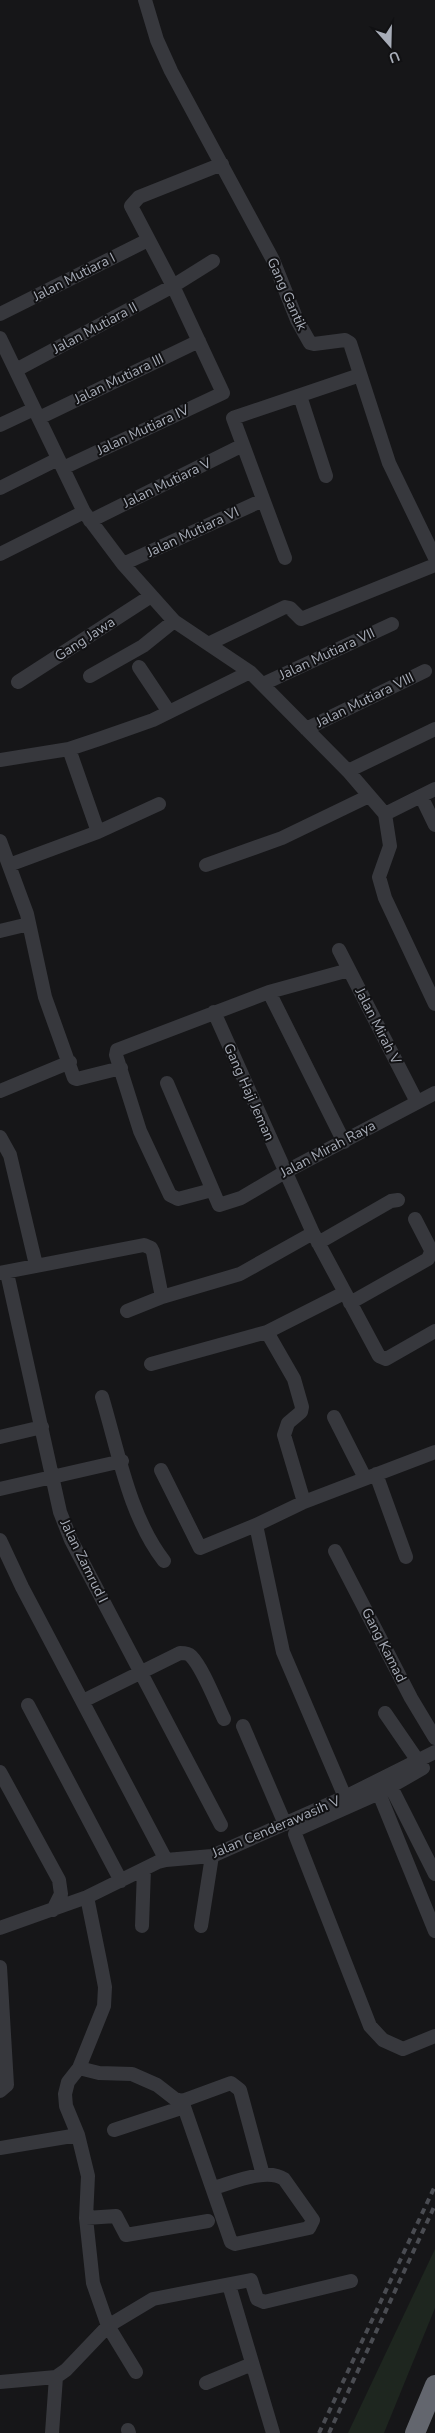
<svg xmlns="http://www.w3.org/2000/svg" width="435" height="2433" font-family="'Nunito Sans',sans-serif">
  <rect width="100%" height="100%" fill="#161618"/>
  <path fill="#1e261f" d="M 435,2249 L 435,2308 L 384,2433 L 348,2433 Z"/>
  <g fill="none" stroke-linecap="round" stroke-linejoin="round">
    <path stroke="#37383d" stroke-width="14" d="M 145,0 L 157,40 L 171,71 L 273,260 L 297,320 L 310,343 L 314,344 L 345,340 L 350,343 L 389,463 L 435,558
      M 0,314 L 148,240
      M 0,338 L 84,512 L 123,564 L 174,621 L 250,672 L 348,771 L 385,814 L 390,846 L 379,877 L 385,898 L 435,1004
      M 16,370 L 173,286 L 213,261
      M 300,396 L 326,476
      M 39,418 L 199,341
      M 0,425 L 34,409
      M 63,468 L 223,393 L 173,286 L 131,206 L 139,197 L 222,164
      M 0,488 L 58,459
      M 90,521 L 243,445
      M 0,554 L 84,512
      M 285,558 L 233,418 L 360,375
      M 123,564 L 263,500
      M 208,644 L 285,607 L 290,608 L 301,619 L 435,565
      M 139,667 L 169,712
      M 90,676 L 143,646 L 174,621
      M 18,682 L 151,596
      M 263,684 L 392,624
      M 306,729 L 425,671
      M 69,749 L 98,832
      M 0,760 L 69,749 L 99,739 L 153,720 L 250,672
      M 348,771 L 435,729
      M 421,796 L 435,825
      M 385,814 L 435,789
      M 0,841 L 27,914 L 45,997 L 74,1078 L 77,1079 L 121,1068
      M 9,865 L 98,832 L 159,804
      M 206,865 L 282,838 L 369,796
      M 0,931 L 29,924
      M 339,950 L 417,1102
      M 269,992 L 344,1142
      M 214,1012 L 313,1233 L 379,1356 L 386,1359 L 435,1331
      M 167,1083 L 219,1205 L 241,1198 L 285,1172 L 435,1093
      M 0,1091 L 70,1062
      M 0,1137 L 10,1155 L 36,1265
      M 212,1190 L 178,1199 L 170,1195 L 140,1131 L 116,1055 L 117,1050 L 269,992 L 349,970
      M 318,1243 L 391,1201 L 398,1200
      M 0,1273 L 144,1245 L 151,1248 L 153,1252 L 162,1297
      M 7,1273 L 60,1512 L 71,1540 L 221,1825
      M 350,1303 L 428,1259 L 431,1252 L 430,1248 L 415,1219
      M 127,1311 L 162,1297 L 240,1274 L 313,1233
      M 267,1332 L 294,1379 L 302,1407 L 301,1412 L 288,1423 L 284,1435 L 304,1502
      M 151,1364 L 267,1332 L 344,1293
      M 102,1397 C 118,1450 129,1516 164,1561
      M 334,1417 L 365,1478
      M 0,1437 L 42,1427
      M 161,1470 L 200,1548 L 256,1525 L 304,1502 L 435,1452
      M 376,1474 L 406,1557
      M 0,1489 L 122,1461
      M 256,1525 L 283,1652 L 345,1797
      M 0,1540 L 22,1587 L 166,1860
      M 335,1551 L 411,1698 L 435,1738
      M 83,1701 L 180,1653 C 184,1653 188,1653 191,1656 C 203,1668 216,1703 224,1719
      M 28,1705 L 121,1881
      M 385,1713 L 418,1761
      M 243,1726 L 285,1824
      M 0,1772 L 59,1880 L 61,1894 L 53,1910
      M 386,1777 L 435,1874
      M 376,1786 L 435,1931
      M 390,1787 L 423,1768
      M 379,1793 L 298,1829 L 295,1834 L 370,2026 L 383,2040 L 403,2049 L 435,2036
      M 87,1897 L 101,1966 L 105,1987 L 104,2006 L 79,2068 L 68,2082 L 65,2094 L 66,2106 L 78,2135 L 88,2176 L 86,2218 L 93,2283 L 108,2326 L 136,2372
      M 142,1926 L 144,1869
      M 201,1926 L 212,1856
      M 0,1928 L 87,1897 L 158,1862 L 166,1860 L 212,1856 L 345,1797 L 435,1752
      M 0,1967 L 7,2085 L 0,2091
      M 79,2068 L 99,2073 L 132,2074 L 157,2085 L 175,2099 L 182,2101 L 231,2083 L 240,2090 L 263,2175
      M 182,2101 L 231,2242 L 235,2244 L 309,2228 L 313,2220 L 284,2179 C 267,2167 232,2183 213,2188
      M 114,2130 L 184,2107
      M 0,2148 L 78,2135
      M 86,2218 L 116,2216 L 126,2235 L 208,2221
      M 229,2285 L 273,2433
      M 0,2382 L 56,2377 L 66,2370 L 108,2326 L 153,2299 L 251,2280 L 257,2299 L 264,2302 L 351,2281
      M 206,2383 L 252,2364
      M 128,2430 L 129,2433
      M 52,2433 L 56,2377"/>
    <path stroke="#63666e" stroke-width="20" d="M 415,2433 L 435,2385"/>
    <path stroke="#4a4c52" stroke-width="4" stroke-dasharray="6 5" stroke-linecap="butt" d="M 319,2433 L 435,2186
      M 329,2433 L 435,2205"/>
  </g>
  <g text-anchor="middle" dominant-baseline="central" stroke-width="4" stroke-linejoin="round" paint-order="stroke">
    <g font-size="14" fill="#a8adb8" stroke="#111113">
      <text transform="translate(74 277) rotate(-27)">Jalan Mutiara I</text>
      <text transform="translate(287 294) rotate(66)">Gang Gantik</text>
      <text transform="translate(95 328) rotate(-28)">Jalan Mutiara II</text>
      <text transform="translate(119 379) rotate(-26)">Jalan Mutiara III</text>
      <text transform="translate(143 430) rotate(-25)">Jalan Mutiara IV</text>
      <text transform="translate(167 483) rotate(-26)">Jalan Mutiara V</text>
      <text transform="translate(193 532) rotate(-25)">Jalan Mutiara VI</text>
      <text transform="translate(85 639) rotate(-33)">Gang Jawa</text>
      <text transform="translate(327 654) rotate(-25)">Jalan Mutiara VII</text>
      <text transform="translate(365 700) rotate(-26)">Jalan Mutiara VIII</text>
      <text transform="translate(378 1026) rotate(63)">Jalan Mirah V</text>
      <text transform="translate(249 1092) rotate(66)">Gang Haji Jeman</text>
      <text transform="translate(328 1149) rotate(-28)">Jalan Mirah Raya</text>
      <text transform="translate(84 1561) rotate(64)">Jalan Zamrud I</text>
      <text transform="translate(384 1645) rotate(63)">Gang Kamad</text>
      <text transform="translate(276 1827) rotate(-23)">Jalan Cenderawasih V</text>
    </g>
  </g>
  <g transform="translate(390 45) rotate(160)" stroke="#111113" stroke-width="4" paint-order="stroke">
  <path d="M0-4L9 19L0 12L-9 19Z" fill="#a8adb8"/>
  <text y="-8" font-size="14" font-weight="bold" text-anchor="middle" fill="#a8adb8">U</text>
  </g>
</svg>
